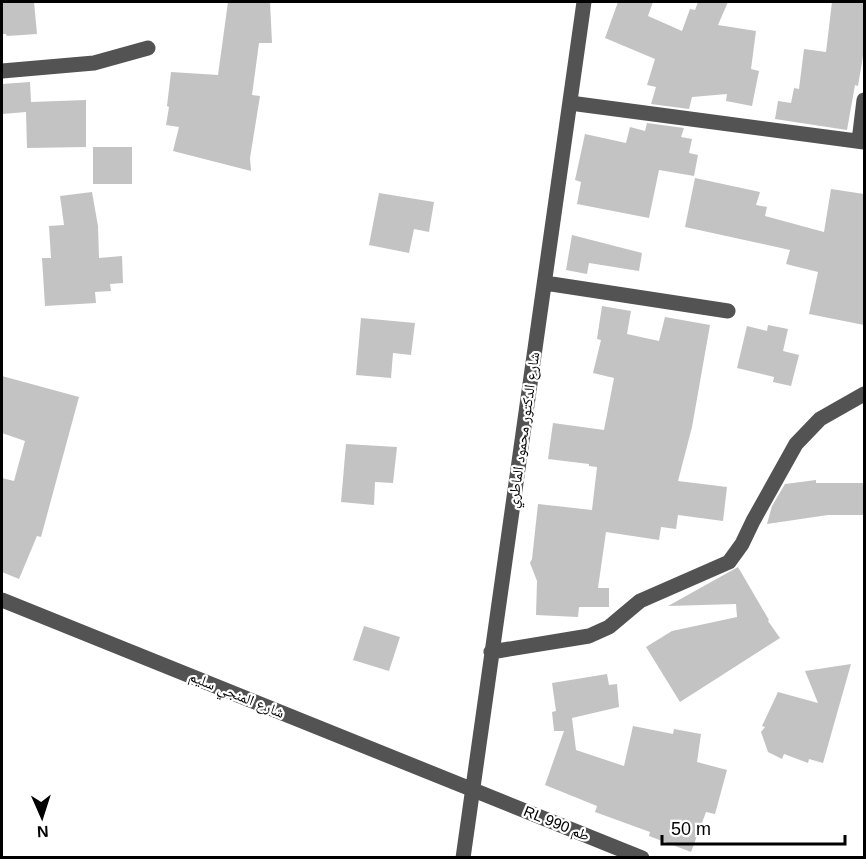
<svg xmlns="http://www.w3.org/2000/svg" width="866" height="859" font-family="Arial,'Noto Naskh Arabic',sans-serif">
  <rect width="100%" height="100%" fill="#fff"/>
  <path fill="#c3c3c3" d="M 2,2 L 34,2 L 37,34 L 7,36 L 6,34 L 2,34 Z
    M 228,2 L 270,2 L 272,43 L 259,43 L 252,95 L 260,96 L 250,158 L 251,171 L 173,151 L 179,127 L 166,125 L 169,107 L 167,106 L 171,72 L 218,75 Z
    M 618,2 L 653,2 L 648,16 L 682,31 L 690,9 L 695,10 L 698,2 L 728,2 L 718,25 L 756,31 L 751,69 L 759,71 L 752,106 L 726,101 L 727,94 L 692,97 L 689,109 L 651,104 L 656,87 L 647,85 L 655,59 L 605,38 Z
    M 832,2 L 864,2 L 864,56 L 863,56 L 858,86 L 855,85 L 847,130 L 775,119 L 778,101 L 791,103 L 794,88 L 799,89 L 804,49 L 826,52 Z
    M 30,82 L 31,102 L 86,100 L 86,147 L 27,148 L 26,112 L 2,114 L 2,84 Z
    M 647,123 L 684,128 L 681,137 L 692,139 L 689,153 L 698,155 L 694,176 L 659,170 L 649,218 L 577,204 L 581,182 L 575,180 L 585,134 L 626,143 L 630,127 L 645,131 Z
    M 93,147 L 132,147 L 132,184 L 93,184 Z
    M 695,178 L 760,192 L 756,205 L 767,207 L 765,216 L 824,232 L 831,189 L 864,194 L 864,325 L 809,314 L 818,272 L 786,264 L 790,250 L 685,227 Z
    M 92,192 L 98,226 L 99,258 L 122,256 L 123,283 L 110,284 L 111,291 L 95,292 L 96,303 L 45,306 L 42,258 L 51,258 L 49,226 L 64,225 L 60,196 Z
    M 379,193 L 434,202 L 429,232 L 414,229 L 409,253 L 369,245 Z
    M 572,235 L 642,253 L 639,271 L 589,263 L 587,274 L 566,270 Z
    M 602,306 L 631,311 L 627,334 L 659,341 L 665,317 L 710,325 L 692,427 L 678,481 L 727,487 L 723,521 L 678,515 L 676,529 L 661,527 L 659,540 L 606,532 L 598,588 L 609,588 L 609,607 L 579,607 L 578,617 L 536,615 L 537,581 L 530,563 L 532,559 L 538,504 L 592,510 L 597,467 L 589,466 L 589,464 L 548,459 L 553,423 L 604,430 L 614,378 L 593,373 L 601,340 L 597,339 Z
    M 361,318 L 415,323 L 411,355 L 393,353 L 391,378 L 356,375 Z
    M 768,325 L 788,329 L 783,351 L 799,355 L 791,386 L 773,382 L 774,377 L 737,368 L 747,326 L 767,331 Z
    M 2,376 L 79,397 L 41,537 L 37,536 L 19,579 L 2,572 L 2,478 L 14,481 L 25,441 L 2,433 Z
    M 346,444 L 397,447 L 393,483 L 375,482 L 374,505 L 341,502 Z
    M 816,480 L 816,483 L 864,483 L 864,515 L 828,515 L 767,524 L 772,506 L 785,484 Z
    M 738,567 L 769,620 L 768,621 L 780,638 L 680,702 L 646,647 L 672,631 L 737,617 L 736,604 L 668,606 Z
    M 364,626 L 400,637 L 389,671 L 353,660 Z
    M 851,664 L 823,763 L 809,759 L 808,763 L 784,754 L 782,759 L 768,752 L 761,732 L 765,727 L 762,726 L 778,692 L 818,703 L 805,671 Z
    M 607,674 L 609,685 L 617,684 L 619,707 L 572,718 L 576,750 L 624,766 L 633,726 L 673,734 L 674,729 L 701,734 L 697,762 L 727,770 L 715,814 L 706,812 L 691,852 L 649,836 L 650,832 L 595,812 L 597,806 L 545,785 L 564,731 L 554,731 L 552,712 L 556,711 L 552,683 Z"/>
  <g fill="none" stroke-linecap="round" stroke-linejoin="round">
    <path stroke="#535353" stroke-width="15" d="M 2,71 L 94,63 L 148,48
      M 570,103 L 864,142
      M 859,141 L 864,100
      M 545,283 L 728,311
      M 2,600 L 642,858
      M 491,652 L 589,636 L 609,627 L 640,601 L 729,562 L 742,544 L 753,521 L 796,444 L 820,419 L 864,394
      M 463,858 L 584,2"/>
  </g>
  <g text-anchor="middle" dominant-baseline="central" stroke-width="4.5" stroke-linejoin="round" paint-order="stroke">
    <g font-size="15" fill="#000" stroke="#fff">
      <text transform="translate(523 430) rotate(-82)">شارع الدكتور محمود الماطري</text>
      <text transform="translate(237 694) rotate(22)">شارع المنجي سليم</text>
      <text transform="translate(557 823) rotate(22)">RL طم 990</text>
    </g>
  </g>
  <rect width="866" height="859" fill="none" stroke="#000000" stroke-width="6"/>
  <g transform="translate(42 817) rotate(177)" stroke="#ffffff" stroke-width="4.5" paint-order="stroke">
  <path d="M0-4.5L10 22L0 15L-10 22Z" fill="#000000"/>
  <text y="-9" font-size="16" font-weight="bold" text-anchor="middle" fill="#000000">N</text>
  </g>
  <path d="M662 835v9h183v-9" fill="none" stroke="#000000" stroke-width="3"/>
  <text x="671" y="835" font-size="18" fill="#000000" stroke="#ffffff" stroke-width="4.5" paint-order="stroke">50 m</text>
</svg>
